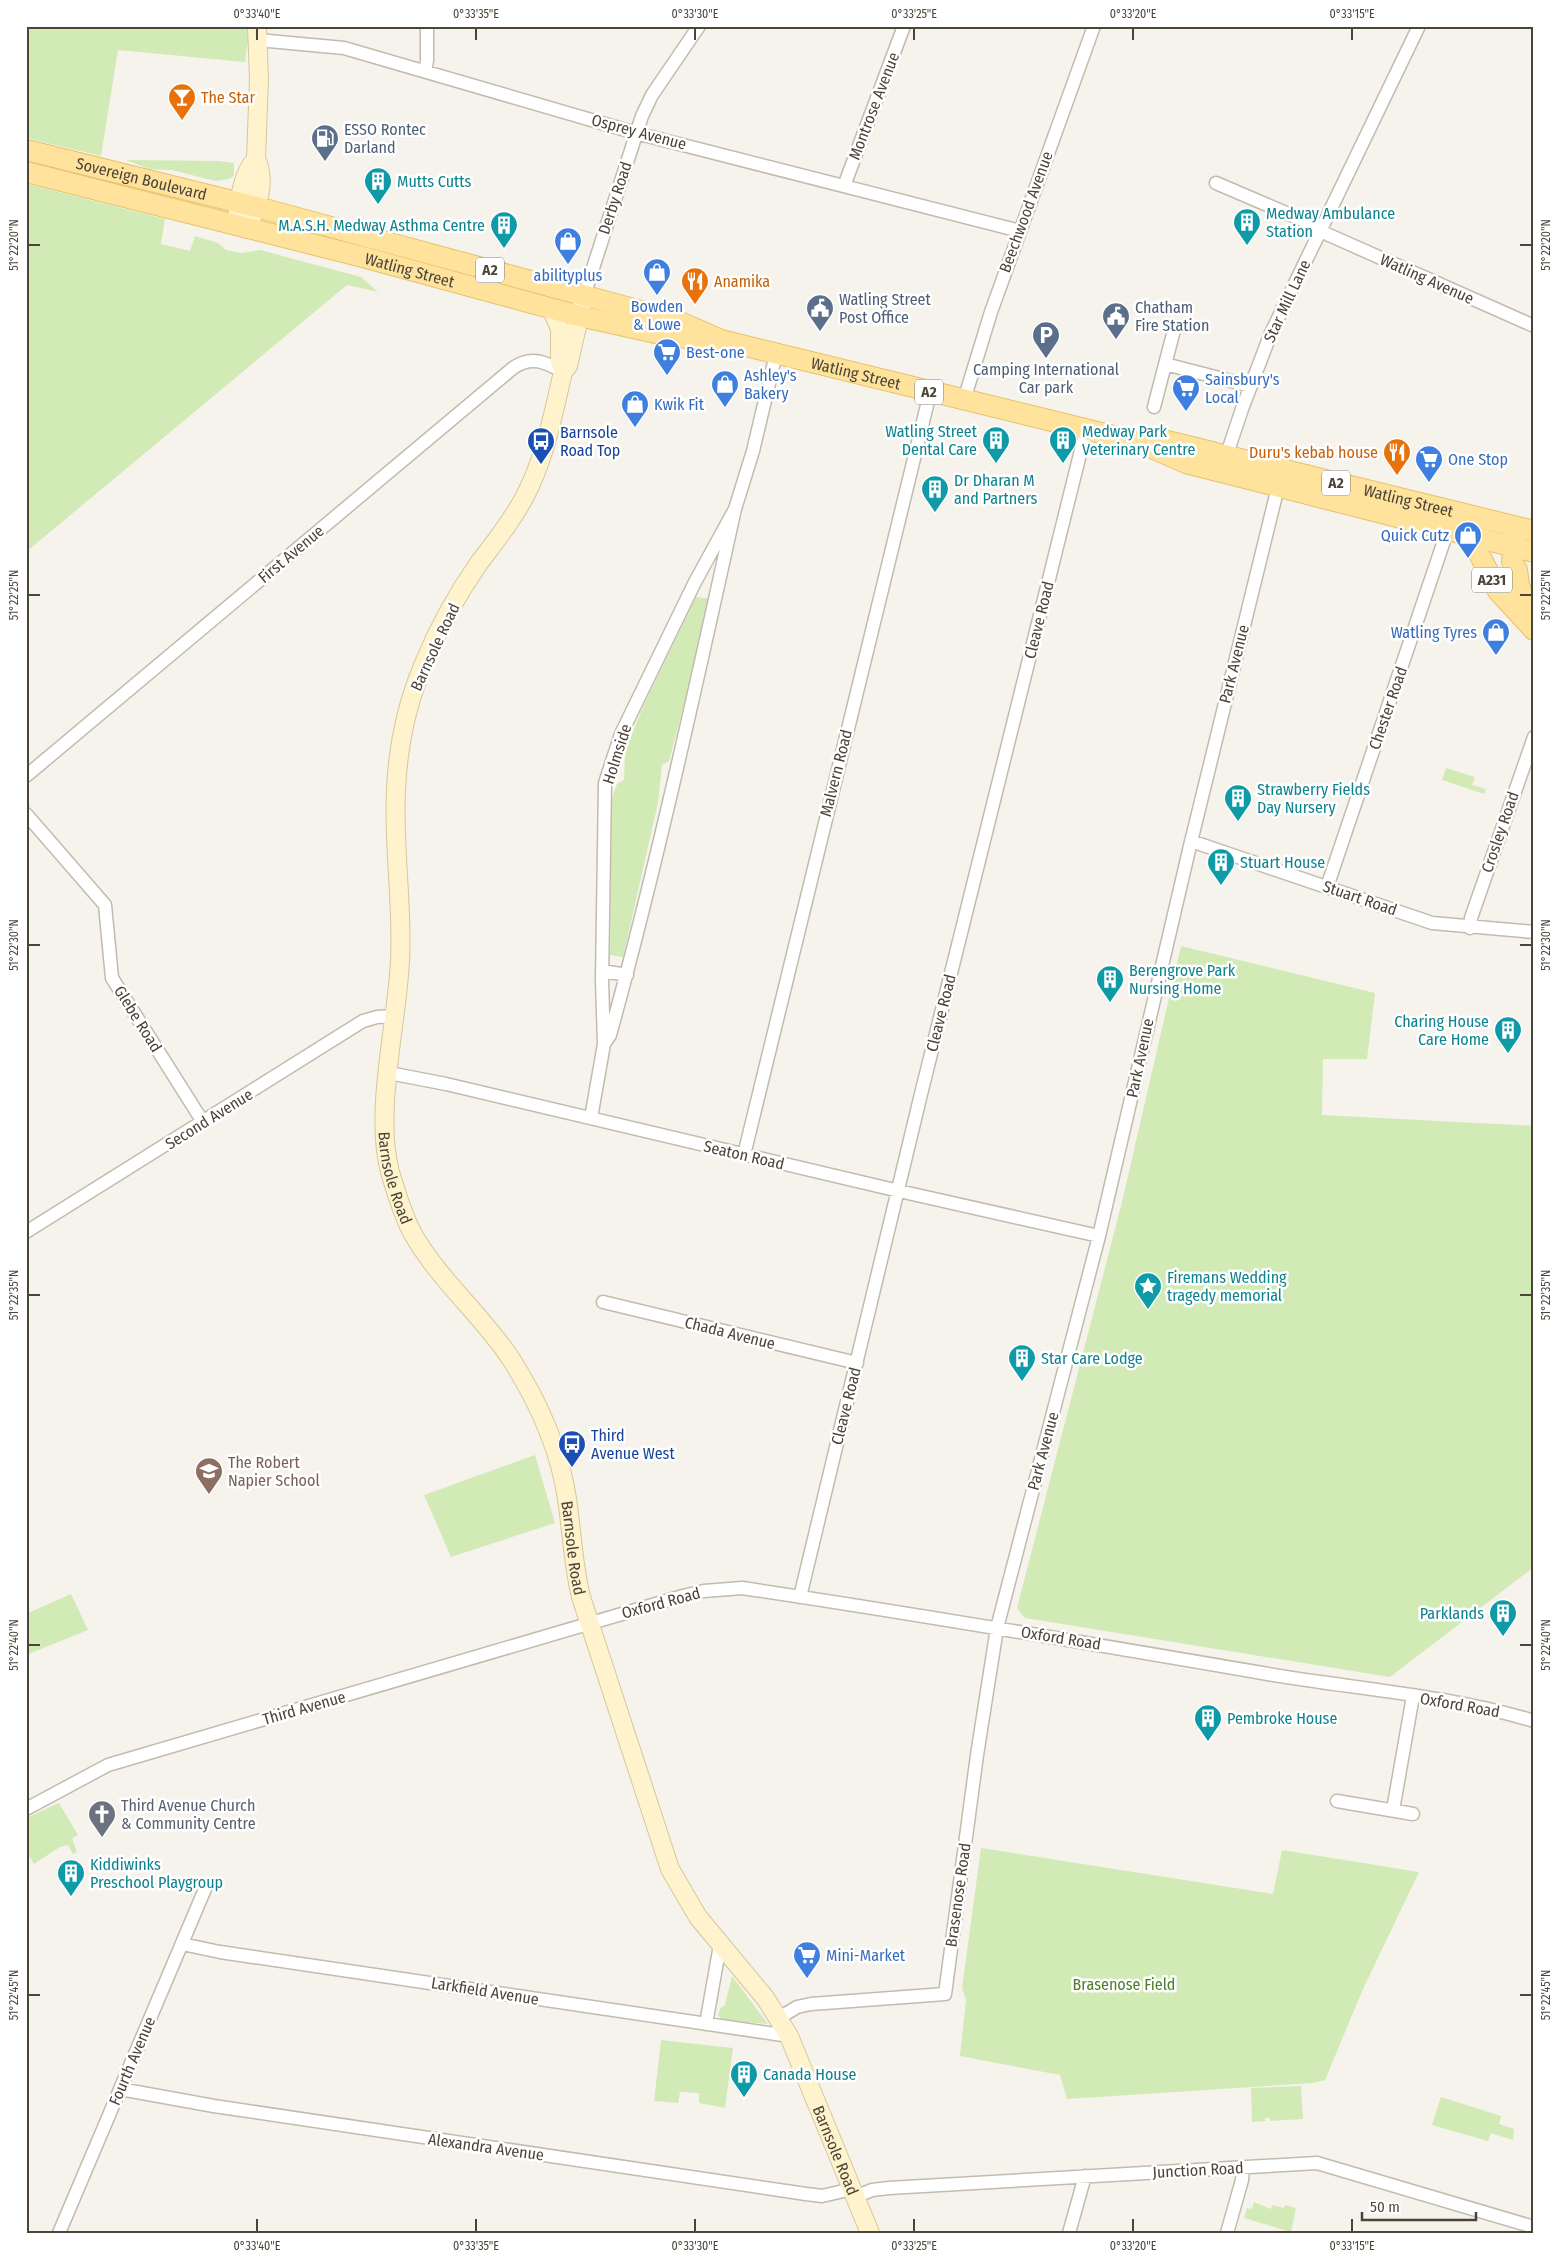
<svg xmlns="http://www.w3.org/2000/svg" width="1560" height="2259" font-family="'Fira Sans Condensed',sans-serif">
  <rect width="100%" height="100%" fill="#f6f3ec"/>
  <path fill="#d2eab5" d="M 26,26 L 246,26 L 248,40 L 245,62 L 118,50 L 101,156 L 26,138 Z
    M 126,160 L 219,161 L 234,163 L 234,176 L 229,179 L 215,181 L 172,170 L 149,169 Z
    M 26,184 L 165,219 L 161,244 L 190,251 L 195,236 L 218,243 L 226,250 L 242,253 L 260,250 L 361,277 L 378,292 L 347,285 L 26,552 Z
    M 696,597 L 712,599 L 669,761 L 662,765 L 658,803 L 623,957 L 610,955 L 612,798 L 617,784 L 624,780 L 625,751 L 643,707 Z
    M 1446,768 L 1475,777 L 1472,785 L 1486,789 L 1484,794 L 1442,780 Z
    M 1181,946 L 1375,993 L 1367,1059 L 1323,1059 L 1322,1115 L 1534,1126 L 1534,1567 L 1390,1677 L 1025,1618 L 1017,1608 L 1122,1202 Z
    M 535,1455 L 555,1523 L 451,1557 L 424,1495 Z
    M 71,1594 L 88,1630 L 26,1655 L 26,1614 Z
    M 59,1803 L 78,1835 L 72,1838 L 77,1852 L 73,1854 L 68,1845 L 60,1847 L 34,1864 L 26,1851 L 26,1818 Z
    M 981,1848 L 1273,1894 L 1282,1850 L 1419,1872 L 1363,1989 L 1325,2080 L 1313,2083 L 1067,2099 L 1060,2075 L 960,2056 L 966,2000 L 962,1988 Z
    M 732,1976 L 768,2024 L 723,2020 L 718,2015 L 720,2009 L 725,2005 Z
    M 661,2040 L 733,2048 L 725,2108 L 699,2103 L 699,2093 L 680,2092 L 678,2103 L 654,2101 Z
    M 1301,2086 L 1303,2119 L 1270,2121 L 1270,2118 L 1265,2118 L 1265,2121 L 1252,2122 L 1251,2088 Z
    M 1441,2097 L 1501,2116 L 1499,2124 L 1514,2129 L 1513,2140 L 1491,2133 L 1488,2141 L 1432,2125 Z
    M 1254,2202 L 1271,2209 L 1272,2205 L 1284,2208 L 1285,2205 L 1296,2208 L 1291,2232 L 1244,2218 L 1247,2208 L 1252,2209 Z"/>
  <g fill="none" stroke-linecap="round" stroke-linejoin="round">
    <g stroke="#c2bbae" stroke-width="15">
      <path id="street" d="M 258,40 L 344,48 L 636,133 L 1020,231
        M 425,71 L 427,61 L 427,26
        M 1216,183 L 1321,228
        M 844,186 L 904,26
        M 1320,231 L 1534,326
        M 584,296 L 642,116 L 652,95 L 699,26
        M 1165,364 L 1250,386
        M 964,400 L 991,312 L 1094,26
        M 1154,407 L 1174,330
        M 1225,460 L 1242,409 L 1271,333 L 1419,26
        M 735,509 L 753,451 L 776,354
        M 26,776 L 513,368 C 531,355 546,362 563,372
        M 26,814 L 105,905 L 112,978 L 203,1122
        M 1191,841 L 1432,923 L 1534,932
        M 1327,887 L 1448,529
        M 1470,928 L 1471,918 L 1534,737
        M 602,971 L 627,975
        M 389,1073 L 446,1084 L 899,1191 L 1099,1236
        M 591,1118 L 604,1044 L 610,1035 C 658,861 696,685 735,509 L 695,582 L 621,734 L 605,783 L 602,980 L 604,1044
        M 744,1155 L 930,393
        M 26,1232 L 363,1021 L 377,1017 L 395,1016
        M 603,1302 L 857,1363
        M 800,1597 L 921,1094 L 1086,430
        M 1337,1801 L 1413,1814
        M 26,1809 L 108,1765 L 683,1596 L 704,1591 L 742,1588 C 918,1614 1093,1644 1268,1674 C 1356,1689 1448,1695 1534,1721
        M 1393,1810 L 1413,1696
        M 182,1944 L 220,1952 L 789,2036
        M 779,2018 L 797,2007 L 811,2004 L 945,1994 L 977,1755 L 997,1628 L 1099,1236 L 1189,850 L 1278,487
        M 706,2024 L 720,1945
        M 120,2089 L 214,2106 L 806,2194 L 822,2196 L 852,2189
        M 855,2197 L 872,2190 L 889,2188 L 1317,2163 L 1534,2227
        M 59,2233 L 205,1889
        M 1069,2233 L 1085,2176
        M 1227,2233 L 1242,2180 L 1243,2167"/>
    </g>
    <g stroke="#d6c79b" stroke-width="20">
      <g id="secondary">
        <path d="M 236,225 C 239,204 241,175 256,159"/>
        <path d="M 247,229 C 257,206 267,182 256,159 L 259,79 L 257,26"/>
        <path id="s1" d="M 584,296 L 568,366 L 563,372 C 553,414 545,459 524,498 C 512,521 495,542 479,563 C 458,593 439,627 425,661 C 407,702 398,745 396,790 C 393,847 403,904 400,961 C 397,1024 374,1112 390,1172 C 396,1192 403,1216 413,1234 C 439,1280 482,1315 511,1359 C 537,1400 560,1450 567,1499 C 572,1532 573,1565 581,1597 L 670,1869 L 698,1917 L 766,1999 L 789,2036 L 870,2233"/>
        <path d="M 551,308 L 560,329 L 560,363"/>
      </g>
    </g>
    <g stroke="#e6c16a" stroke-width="22">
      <g id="primary">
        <path id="s2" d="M 26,150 L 257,207 L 678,321 L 721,340 L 1138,442 L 1186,463 L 1534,552"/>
        <path id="s3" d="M 26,172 L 363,257 L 579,316 L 674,337 L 706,339"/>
        <path id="s4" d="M 1150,440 L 1159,439 L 1534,531"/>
        <path d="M 1515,534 L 1512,562 L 1517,570 L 1519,585 L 1525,604 L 1522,616"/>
        <path d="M 1474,535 L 1474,544 L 1498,591 L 1534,630"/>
      </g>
    </g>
    <use href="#street" stroke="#fff" stroke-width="12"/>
    <use href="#secondary" stroke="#fff3cd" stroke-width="18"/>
    <use href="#primary" stroke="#ffe39c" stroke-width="20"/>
  </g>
  <path fill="none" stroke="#4b4439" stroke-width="2" d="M 257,28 L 257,40M 476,28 L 476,40M 695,28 L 695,40M 914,28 L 914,40M 1133,28 L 1133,40M 1352,28 L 1352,40M 28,245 L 40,245M 1520,245 L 1532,245M 28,595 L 40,595M 1520,595 L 1532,595M 28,945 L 40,945M 1520,945 L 1532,945M 28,1295 L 40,1295M 1520,1295 L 1532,1295M 28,1645 L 40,1645M 1520,1645 L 1532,1645M 28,1995 L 40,1995M 1520,1995 L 1532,1995M 257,2219 L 257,2232M 476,2219 L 476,2232M 695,2219 L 695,2232M 914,2219 L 914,2232M 1133,2219 L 1133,2232M 1352,2219 L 1352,2232"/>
  <defs>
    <g id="bar-pin" transform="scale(1.4375)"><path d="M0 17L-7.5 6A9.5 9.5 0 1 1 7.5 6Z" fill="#e8710a" stroke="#fff"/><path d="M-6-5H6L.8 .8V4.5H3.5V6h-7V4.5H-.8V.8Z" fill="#fff"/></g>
    <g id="fuel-pin" transform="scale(1.4375)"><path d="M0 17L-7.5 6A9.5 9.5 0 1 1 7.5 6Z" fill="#5c6f8a" stroke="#fff"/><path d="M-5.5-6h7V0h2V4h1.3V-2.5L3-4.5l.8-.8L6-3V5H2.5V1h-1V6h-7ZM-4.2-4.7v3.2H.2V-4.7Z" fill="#fff"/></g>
    <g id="building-pin" transform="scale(1.4375)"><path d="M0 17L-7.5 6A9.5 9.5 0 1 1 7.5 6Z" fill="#0f9aa8" stroke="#fff"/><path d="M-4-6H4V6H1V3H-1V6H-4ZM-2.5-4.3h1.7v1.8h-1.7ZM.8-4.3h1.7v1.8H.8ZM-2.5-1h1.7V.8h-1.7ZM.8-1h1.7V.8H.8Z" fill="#fff"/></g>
    <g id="shop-pin" transform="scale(1.4375)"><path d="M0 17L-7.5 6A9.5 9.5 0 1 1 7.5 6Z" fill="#3f7fe0" stroke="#fff"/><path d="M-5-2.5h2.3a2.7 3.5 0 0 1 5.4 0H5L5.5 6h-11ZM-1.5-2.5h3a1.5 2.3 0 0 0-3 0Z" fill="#fff"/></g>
    <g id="restaurant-pin" transform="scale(1.4375)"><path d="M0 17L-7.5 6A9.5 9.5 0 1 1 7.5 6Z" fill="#e8710a" stroke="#fff"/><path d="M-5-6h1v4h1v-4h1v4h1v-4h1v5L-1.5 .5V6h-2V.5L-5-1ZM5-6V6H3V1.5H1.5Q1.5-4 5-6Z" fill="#fff"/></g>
    <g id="civic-pin" transform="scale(1.4375)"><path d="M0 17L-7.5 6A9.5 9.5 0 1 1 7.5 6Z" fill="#5c6f8a" stroke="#fff"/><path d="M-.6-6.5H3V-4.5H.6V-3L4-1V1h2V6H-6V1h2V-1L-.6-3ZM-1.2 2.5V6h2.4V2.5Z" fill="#fff"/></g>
    <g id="parking-pin" transform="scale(1.4375)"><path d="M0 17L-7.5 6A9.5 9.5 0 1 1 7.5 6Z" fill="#5c6f8a" stroke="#fff"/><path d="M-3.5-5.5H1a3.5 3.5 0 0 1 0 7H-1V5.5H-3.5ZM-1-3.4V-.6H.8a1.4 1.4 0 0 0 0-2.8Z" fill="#fff"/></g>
    <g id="supermarket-pin" transform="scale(1.4375)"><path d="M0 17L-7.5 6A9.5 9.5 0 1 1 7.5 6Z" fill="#3f7fe0" stroke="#fff"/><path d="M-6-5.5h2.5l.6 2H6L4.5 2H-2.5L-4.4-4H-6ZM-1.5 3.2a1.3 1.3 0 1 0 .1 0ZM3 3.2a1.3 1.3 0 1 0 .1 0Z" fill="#fff"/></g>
    <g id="bus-pin" transform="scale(1.4375)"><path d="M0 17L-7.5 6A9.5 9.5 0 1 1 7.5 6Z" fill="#1a4fb4" stroke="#fff"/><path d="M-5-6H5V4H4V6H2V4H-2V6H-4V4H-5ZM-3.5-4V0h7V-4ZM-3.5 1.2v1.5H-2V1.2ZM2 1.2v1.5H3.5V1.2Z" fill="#fff"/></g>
    <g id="sight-pin" transform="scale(1.4375)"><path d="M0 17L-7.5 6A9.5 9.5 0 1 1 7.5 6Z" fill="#0f9aa8" stroke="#fff"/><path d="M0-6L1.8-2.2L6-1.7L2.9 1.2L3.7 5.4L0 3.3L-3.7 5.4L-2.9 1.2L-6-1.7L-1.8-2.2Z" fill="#fff"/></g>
    <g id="school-pin" transform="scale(1.4375)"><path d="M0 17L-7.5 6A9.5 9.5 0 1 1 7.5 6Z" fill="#8d6e63" stroke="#fff"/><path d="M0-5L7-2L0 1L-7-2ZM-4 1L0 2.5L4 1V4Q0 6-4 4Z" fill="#fff"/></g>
    <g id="church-pin" transform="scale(1.4375)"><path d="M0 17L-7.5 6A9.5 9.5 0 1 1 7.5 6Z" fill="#6b7280" stroke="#fff"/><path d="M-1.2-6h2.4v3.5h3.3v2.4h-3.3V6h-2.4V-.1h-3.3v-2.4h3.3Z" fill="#fff"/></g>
  </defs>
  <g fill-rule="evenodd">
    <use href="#bar-pin" x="182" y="97"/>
    <use href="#fuel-pin" x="325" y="138"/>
    <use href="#building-pin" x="378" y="181"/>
    <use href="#building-pin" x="1247" y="222"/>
    <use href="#building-pin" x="504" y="225"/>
    <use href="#shop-pin" x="568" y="241"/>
    <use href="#shop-pin" x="657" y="272"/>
    <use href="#restaurant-pin" x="695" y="281"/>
    <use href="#civic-pin" x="820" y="308"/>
    <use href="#civic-pin" x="1116" y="316"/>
    <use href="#parking-pin" x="1046" y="335"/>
    <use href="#supermarket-pin" x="667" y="352"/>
    <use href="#shop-pin" x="725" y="384"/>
    <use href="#supermarket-pin" x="1186" y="388"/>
    <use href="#shop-pin" x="635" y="404"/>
    <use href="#building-pin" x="996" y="440"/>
    <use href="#building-pin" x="1063" y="440"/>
    <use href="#bus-pin" x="541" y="441"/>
    <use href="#restaurant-pin" x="1397" y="452"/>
    <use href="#supermarket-pin" x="1429" y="459"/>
    <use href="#building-pin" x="935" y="489"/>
    <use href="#shop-pin" x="1468" y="535"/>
    <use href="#shop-pin" x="1496" y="632"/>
    <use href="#building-pin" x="1238" y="798"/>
    <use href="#building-pin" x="1221" y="862"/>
    <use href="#building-pin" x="1110" y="979"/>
    <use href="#building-pin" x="1508" y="1030"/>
    <use href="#sight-pin" x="1148" y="1286"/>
    <use href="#building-pin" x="1022" y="1358"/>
    <use href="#bus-pin" x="572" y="1444"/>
    <use href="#school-pin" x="209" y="1471"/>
    <use href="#building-pin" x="1503" y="1613"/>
    <use href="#building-pin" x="1208" y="1718"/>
    <use href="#church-pin" x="102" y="1814"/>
    <use href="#building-pin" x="71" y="1873"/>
    <use href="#supermarket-pin" x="807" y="1955"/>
    <use href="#building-pin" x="744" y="2074"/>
  </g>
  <g text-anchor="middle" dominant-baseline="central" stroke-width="5" stroke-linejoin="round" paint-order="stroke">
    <g fill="#fff" stroke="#817c74" stroke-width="1">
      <rect x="476" y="257.5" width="28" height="25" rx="4"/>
      <rect x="915" y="379.5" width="28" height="25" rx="4"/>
      <rect x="1322" y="470.5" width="28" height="25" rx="4"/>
      <rect x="1472" y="567.5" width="40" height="25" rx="4"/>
    </g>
    <g font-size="15" font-weight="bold" fill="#4b4439">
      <text x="490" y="270">A2</text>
      <text x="929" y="392">A2</text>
      <text x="1336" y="483">A2</text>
      <text x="1492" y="580">A231</text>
    </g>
    <g font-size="16" fill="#c56008" stroke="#fff" text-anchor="start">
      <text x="201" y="97">The Star</text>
      <text x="714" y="281">Anamika</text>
      <text x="1378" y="452" text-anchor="end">Duru's kebab house</text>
    </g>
    <g font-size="16" fill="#4b4439" stroke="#fff">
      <text transform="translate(874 106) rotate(-69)">Montrose Avenue</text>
      <text transform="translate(639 132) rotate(15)">Osprey Avenue</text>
      <text stroke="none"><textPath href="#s2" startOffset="119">Sovereign Boulevard</textPath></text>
      <text transform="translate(615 198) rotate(-72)">Derby Road</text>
      <text transform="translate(1026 212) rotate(-70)">Beechwood Avenue</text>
      <text stroke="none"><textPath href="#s3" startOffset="396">Watling Street</textPath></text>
      <text transform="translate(1427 279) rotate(24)">Watling Avenue</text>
      <text transform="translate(1287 301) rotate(-65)">Star Mill Lane</text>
      <text stroke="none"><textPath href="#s2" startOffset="860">Watling Street</textPath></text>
      <text stroke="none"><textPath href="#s4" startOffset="266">Watling Street</textPath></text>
      <text transform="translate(291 554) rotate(-40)">First Avenue</text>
      <text transform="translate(1039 620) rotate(-76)">Cleave Road</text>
      <text transform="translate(435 647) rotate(-65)">Barnsole Road</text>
      <text transform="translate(1234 664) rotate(-76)">Park Avenue</text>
      <text transform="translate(1388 708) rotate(-71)">Chester Road</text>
      <text transform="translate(617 754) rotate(-72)">Holmside</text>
      <text transform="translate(836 773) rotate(-76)">Malvern Road</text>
      <text transform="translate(1500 832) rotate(-71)">Crosley Road</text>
      <text transform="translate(1360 898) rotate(19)">Stuart Road</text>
      <text transform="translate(941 1013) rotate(-76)">Cleave Road</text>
      <text transform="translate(138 1019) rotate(58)">Glebe Road</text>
      <text transform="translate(1140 1058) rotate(-78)">Park Avenue</text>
      <text transform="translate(209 1119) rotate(-32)">Second Avenue</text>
      <text transform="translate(744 1155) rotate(13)">Seaton Road</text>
      <text stroke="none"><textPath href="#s1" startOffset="926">Barnsole Road</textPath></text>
      <text transform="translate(730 1333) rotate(14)">Chada Avenue</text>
      <text transform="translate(846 1406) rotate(-76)">Cleave Road</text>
      <text transform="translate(1043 1451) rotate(-75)">Park Avenue</text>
      <text stroke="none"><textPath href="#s1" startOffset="1346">Barnsole Road</textPath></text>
      <text transform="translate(661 1603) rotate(-15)">Oxford Road</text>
      <text transform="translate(1061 1638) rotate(9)">Oxford Road</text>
      <text transform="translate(1460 1705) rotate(10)">Oxford Road</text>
      <text transform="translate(304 1708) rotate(-16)">Third Avenue</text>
      <text transform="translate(958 1895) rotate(-82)">Brasenose Road</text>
      <text transform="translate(485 1991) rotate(9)">Larkfield Avenue</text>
      <text transform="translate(132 2061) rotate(-67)">Fourth Avenue</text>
      <text transform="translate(486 2147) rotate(8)">Alexandra Avenue</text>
      <text stroke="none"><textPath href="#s1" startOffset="2011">Barnsole Road</textPath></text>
      <text transform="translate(1198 2170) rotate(-3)">Junction Road</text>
    </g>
    <g font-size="16" fill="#4e5e75" stroke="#fff" text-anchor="start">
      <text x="344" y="129">ESSO Rontec<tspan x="344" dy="18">Darland</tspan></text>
      <text x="839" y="299">Watling Street<tspan x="839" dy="18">Post Office</tspan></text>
      <text x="1135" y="307">Chatham<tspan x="1135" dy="18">Fire Station</tspan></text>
      <text x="1046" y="369" text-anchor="middle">Camping International<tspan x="1046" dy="18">Car park</tspan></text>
    </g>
    <g font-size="16" fill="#0d838f" stroke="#fff" text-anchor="start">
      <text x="397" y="181">Mutts Cutts</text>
      <text x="1266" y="213">Medway Ambulance<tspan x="1266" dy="18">Station</tspan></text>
      <text x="485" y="225" text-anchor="end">M.A.S.H. Medway Asthma Centre</text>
      <text x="977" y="431" text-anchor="end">Watling Street<tspan x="977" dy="18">Dental Care</tspan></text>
      <text x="1082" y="431">Medway Park<tspan x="1082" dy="18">Veterinary Centre</tspan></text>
      <text x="954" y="480">Dr Dharan M<tspan x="954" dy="18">and Partners</tspan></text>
      <text x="1257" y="789">Strawberry Fields<tspan x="1257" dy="18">Day Nursery</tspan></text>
      <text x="1240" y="862">Stuart House</text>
      <text x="1129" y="970">Berengrove Park<tspan x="1129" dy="18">Nursing Home</tspan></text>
      <text x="1489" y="1021" text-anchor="end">Charing House<tspan x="1489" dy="18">Care Home</tspan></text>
      <text x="1167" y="1277">Firemans Wedding<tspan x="1167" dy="18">tragedy memorial</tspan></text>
      <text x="1041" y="1358">Star Care Lodge</text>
      <text x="1484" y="1613" text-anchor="end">Parklands</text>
      <text x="1227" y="1718">Pembroke House</text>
      <text x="90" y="1864">Kiddiwinks<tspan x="90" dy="18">Preschool Playgroup</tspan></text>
      <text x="763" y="2074">Canada House</text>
    </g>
    <g font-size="16" fill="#366cbe" stroke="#fff" text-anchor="start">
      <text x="568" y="275" text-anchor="middle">abilityplus</text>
      <text x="657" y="306" text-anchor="middle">Bowden<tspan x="657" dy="18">&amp; Lowe</tspan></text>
      <text x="686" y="352">Best-one</text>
      <text x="744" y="375">Ashley's<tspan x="744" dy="18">Bakery</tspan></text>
      <text x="1205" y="379">Sainsbury's<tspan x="1205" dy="18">Local</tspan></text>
      <text x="654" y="404">Kwik Fit</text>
      <text x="1448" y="459">One Stop</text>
      <text x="1449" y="535" text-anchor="end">Quick Cutz</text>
      <text x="1477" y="632" text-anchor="end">Watling Tyres</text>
      <text x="826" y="1955">Mini-Market</text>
    </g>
    <g font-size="16" fill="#164399" stroke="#fff" text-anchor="start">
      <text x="560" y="432">Barnsole<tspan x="560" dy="18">Road Top</tspan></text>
      <text x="591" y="1435">Third<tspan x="591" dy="18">Avenue West</tspan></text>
    </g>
    <g font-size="16" fill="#785e54" stroke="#fff" text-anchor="start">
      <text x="228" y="1462">The Robert<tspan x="228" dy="18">Napier School</tspan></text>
    </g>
    <g font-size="16" fill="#5b616d" stroke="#fff" text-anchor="start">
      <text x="121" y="1805">Third Avenue Church<tspan x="121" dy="18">&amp; Community Centre</tspan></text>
    </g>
    <g font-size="16" fill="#4a7f2a" stroke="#fff">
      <text x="1124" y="1984">Brasenose Field</text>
    </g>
  </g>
  <rect width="1560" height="2259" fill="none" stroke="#ffffff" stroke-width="55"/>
  <path d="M1362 2212v8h114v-8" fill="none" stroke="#4b4439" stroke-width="2.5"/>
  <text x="1370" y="2212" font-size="15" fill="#4b4439" stroke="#ffffff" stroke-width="4" paint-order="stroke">50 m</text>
  <rect x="28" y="28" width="1504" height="2204" fill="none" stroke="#4b4439" stroke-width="2"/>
  <g font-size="12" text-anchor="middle" fill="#4b4439">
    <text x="257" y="18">0°33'40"E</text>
    <text x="476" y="18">0°33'35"E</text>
    <text x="695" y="18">0°33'30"E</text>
    <text x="914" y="18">0°33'25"E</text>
    <text x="1133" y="18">0°33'20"E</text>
    <text x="1352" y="18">0°33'15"E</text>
    <text transform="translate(1546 245) rotate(-90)" y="4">51°22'20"N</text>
    <text transform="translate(14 245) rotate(-90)" y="4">51°22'20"N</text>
    <text transform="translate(1546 595) rotate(-90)" y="4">51°22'25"N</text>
    <text transform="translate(14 595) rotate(-90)" y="4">51°22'25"N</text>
    <text transform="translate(1546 945) rotate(-90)" y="4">51°22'30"N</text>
    <text transform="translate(14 945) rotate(-90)" y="4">51°22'30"N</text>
    <text transform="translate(1546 1295) rotate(-90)" y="4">51°22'35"N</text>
    <text transform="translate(14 1295) rotate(-90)" y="4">51°22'35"N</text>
    <text transform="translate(1546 1645) rotate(-90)" y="4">51°22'40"N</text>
    <text transform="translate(14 1645) rotate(-90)" y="4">51°22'40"N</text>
    <text transform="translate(1546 1995) rotate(-90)" y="4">51°22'45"N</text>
    <text transform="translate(14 1995) rotate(-90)" y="4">51°22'45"N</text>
    <text x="257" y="2250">0°33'40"E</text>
    <text x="476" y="2250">0°33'35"E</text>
    <text x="695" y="2250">0°33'30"E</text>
    <text x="914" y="2250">0°33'25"E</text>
    <text x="1133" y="2250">0°33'20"E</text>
    <text x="1352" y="2250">0°33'15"E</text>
  </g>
</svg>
